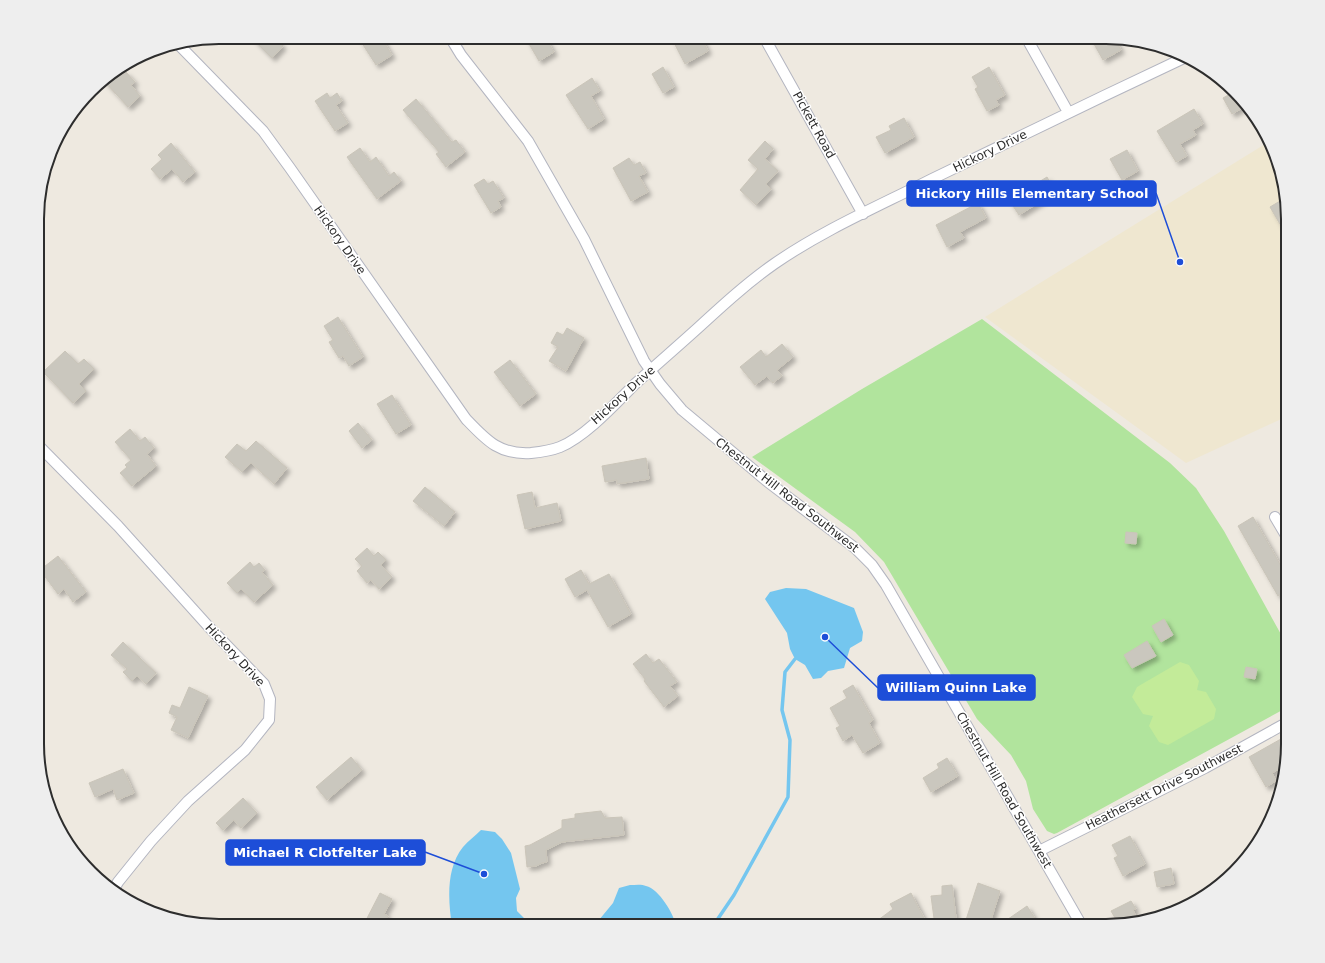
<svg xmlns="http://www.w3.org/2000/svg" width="1325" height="963" font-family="'DejaVu Sans',sans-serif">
  <defs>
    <filter id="shadow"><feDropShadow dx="3.5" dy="3.5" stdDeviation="2" flood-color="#0004"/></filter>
  </defs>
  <rect width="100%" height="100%" fill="#eee9e0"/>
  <path fill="#efe7d0" d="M 1270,141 L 1288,207 L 1288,416 L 1186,463 L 985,317 Z"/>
  <path fill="#b1e49d" d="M 982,319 L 1170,463 L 1196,488 L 1224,531 L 1288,647 L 1288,707 L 1057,833 L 1054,834 L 1047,831 L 1033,809 L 1026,781 L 1011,755 L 977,719 L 884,562 L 855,532 L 752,457 L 862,389 Z"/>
  <path fill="#c3eb99" d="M 1180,662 L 1189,665 L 1199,681 L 1197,690 L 1206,692 L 1216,709 L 1214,719 L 1168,745 L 1159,742 L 1149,726 L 1153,716 L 1143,714 L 1132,697 L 1137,687 Z"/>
  <path fill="#74c6ef" d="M 786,588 L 806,589 L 854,608 L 863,632 L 862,641 L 850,648 L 844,668 L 828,671 L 821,678 L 813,679 L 805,665 L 795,659 L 790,649 L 787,633 L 765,599 L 770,592 Z
    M 481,830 L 495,832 L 502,839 L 511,853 L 520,889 L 516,898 L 517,911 L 526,920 L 534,926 L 452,926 C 448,900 446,868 463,847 C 468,841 476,835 481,830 Z
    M 630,885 C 635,885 642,884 646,886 C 659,889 674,914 676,926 L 594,926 L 613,903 L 619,888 Z"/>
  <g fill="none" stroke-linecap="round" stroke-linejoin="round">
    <path stroke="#74c6ef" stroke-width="3.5" d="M 713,926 L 734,895 L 788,797 L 790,740 L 782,710 L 785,672 L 795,659"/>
  </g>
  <path fill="#cac7be" stroke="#cac5b9" filter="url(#shadow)" d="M 251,37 L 274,37 L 283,46 L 272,58 Z
    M 358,37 L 381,37 L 392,55 L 376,65 Z
    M 525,37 L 545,37 L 554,52 L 539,61 Z
    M 671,37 L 701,37 L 708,51 L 685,64 Z
    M 1090,37 L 1114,37 L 1121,50 L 1103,60 Z
    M 663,67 L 674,87 L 663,93 L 652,74 Z
    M 989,67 L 1005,95 L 996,100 L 999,105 L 987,111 L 975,89 L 978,87 L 972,77 Z
    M 118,70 L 122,75 L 126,72 L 135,82 L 131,85 L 140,96 L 128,107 L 103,80 Z
    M 592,78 L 600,91 L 591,96 L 604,119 L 588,129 L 566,95 Z
    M 327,93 L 330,98 L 337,93 L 342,101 L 336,105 L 348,123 L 335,131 L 315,101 Z
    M 1232,93 L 1244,107 L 1232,114 L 1223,98 Z
    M 416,99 L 452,142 L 456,140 L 465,152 L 446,167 L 436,154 L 439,152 L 403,110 Z
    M 1194,109 L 1203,124 L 1193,130 L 1196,135 L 1180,144 L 1187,156 L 1176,162 L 1157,131 Z
    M 904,118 L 914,137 L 885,153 L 876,137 L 891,130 L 889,126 Z
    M 765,141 L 773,149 L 765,159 L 778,171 L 766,184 L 771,189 L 756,205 L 740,190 L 758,169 L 748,160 Z
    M 171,143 L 195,172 L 183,182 L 172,169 L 160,179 L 151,169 L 162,159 L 158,155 Z
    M 360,148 L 370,162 L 376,157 L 389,176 L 394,172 L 401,181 L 377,199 L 347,157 Z
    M 1127,150 L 1138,171 L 1122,180 L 1110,159 Z
    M 629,158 L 634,165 L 640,162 L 646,173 L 639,176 L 648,192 L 631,201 L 613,168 Z
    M 1047,177 L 1056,192 L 1019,215 L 1009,200 Z
    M 484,179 L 488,184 L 493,181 L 504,198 L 498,201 L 501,207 L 491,213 L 474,185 Z
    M 1285,198 L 1288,207 L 1288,238 L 1270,207 Z
    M 978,203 L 986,218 L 960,232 L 964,238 L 947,247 L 936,225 Z
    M 338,317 L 363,357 L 349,366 L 343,356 L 339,358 L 329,342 L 333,340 L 324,326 Z
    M 567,328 L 584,338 L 566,371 L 549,361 L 558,347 L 551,343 L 557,332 L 563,335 Z
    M 782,344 L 793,357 L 777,370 L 782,376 L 773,383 L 767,376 L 755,385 L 740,367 L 761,350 L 766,357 Z
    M 65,351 L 78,364 L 84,359 L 94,369 L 79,384 L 86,391 L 73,403 L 43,372 Z
    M 510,360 L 536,394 L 520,406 L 494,372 Z
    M 392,395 L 411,425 L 396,434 L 377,404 Z
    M 358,423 L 372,440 L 362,448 L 349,431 Z
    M 130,429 L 140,441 L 145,437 L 154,448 L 147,454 L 156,466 L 132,486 L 120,473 L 127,467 L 125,465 L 131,460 L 115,442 Z
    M 256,441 L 287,468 L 274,484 L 251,463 L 242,472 L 225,457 L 237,444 L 246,451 Z
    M 646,458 L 649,479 L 617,484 L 617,480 L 605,482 L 602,466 Z
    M 425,487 L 455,512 L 444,526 L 413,501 Z
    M 532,492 L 535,508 L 557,503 L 561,521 L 525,529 L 517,495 Z
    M 1253,517 L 1288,578 L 1288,591 L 1278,596 L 1238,526 Z
    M 1126,532 L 1137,533 L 1136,544 L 1125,543 Z
    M 367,548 L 374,556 L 378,552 L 386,560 L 381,565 L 392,577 L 379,589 L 371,580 L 367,583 L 357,571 L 362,566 L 355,559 Z
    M 58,556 L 86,592 L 73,602 L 64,589 L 58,594 L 40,570 Z
    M 250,562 L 254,567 L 259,563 L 265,570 L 262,572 L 273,585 L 254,602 L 241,589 L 237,593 L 227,583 Z
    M 581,570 L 589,584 L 609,574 L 631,614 L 608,627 L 587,590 L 575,597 L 565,579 Z
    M 1164,619 L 1173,635 L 1161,642 L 1152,626 Z
    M 1147,641 L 1156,656 L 1132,668 L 1124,655 Z
    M 123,642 L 156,673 L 146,684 L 137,676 L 132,681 L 123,672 L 127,669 L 111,655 Z
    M 646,654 L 653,663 L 659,659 L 677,682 L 670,686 L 678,696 L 664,707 L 644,681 L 645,679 L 633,664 Z
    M 1246,667 L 1257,669 L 1255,679 L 1244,677 Z
    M 853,685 L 873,720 L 869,723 L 880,743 L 863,753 L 852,735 L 843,741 L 836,728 L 840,726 L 830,708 L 847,698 L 843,691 Z
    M 189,687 L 208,696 L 188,738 L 171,730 L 177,717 L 169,713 L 172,705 L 180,708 Z
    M 1288,735 L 1288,756 L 1286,765 L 1272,773 L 1276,781 L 1266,787 L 1249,757 Z
    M 351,757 L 362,770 L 327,800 L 316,787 Z
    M 947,758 L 958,776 L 931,792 L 923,778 L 939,768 L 937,764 Z
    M 123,769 L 134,793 L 117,800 L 113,789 L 95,797 L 89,783 Z
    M 243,798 L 257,813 L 241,828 L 234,820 L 223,830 L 216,823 Z
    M 601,811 L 605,818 L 622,817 L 624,835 L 562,842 L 546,850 L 547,862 L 542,863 L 536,866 L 527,867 L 525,846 L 530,845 L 562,828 L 562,820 L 575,818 L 575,814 Z
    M 1130,836 L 1145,864 L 1123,876 L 1114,858 L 1118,856 L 1112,845 Z
    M 1171,868 L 1174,884 L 1157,887 L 1154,872 Z
    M 978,883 L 1000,891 L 989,926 L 964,926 Z
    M 952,885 L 957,926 L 935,926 L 931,896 L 942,895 L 942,886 Z
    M 380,893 L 392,899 L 384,914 L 388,916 L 384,926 L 363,926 Z
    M 911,893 L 928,926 L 870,926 L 893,909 L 890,904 Z
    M 1131,901 L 1136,909 L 1133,910 L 1137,919 L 1118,923 L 1111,911 Z
    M 1027,906 L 1040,926 L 998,926 Z"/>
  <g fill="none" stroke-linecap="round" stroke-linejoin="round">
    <g stroke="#b3b5c0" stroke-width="12">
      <path id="minor" d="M 450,37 L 461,55 L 528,141 L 584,239 L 644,361 L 660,384 L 682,410 L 743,461 L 768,482 L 855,548 L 872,565 L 886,585 L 1082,926
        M 764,37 L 863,214
        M 1026,37 L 1068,112
        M 179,45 L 263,131 L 290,168 L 466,419 C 486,440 499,455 531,453 C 541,452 550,451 560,447 C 586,436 615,404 635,384 C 656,365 678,346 699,327 C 723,305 747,283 774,264 C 823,230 879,206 932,179 C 1016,138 1101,97 1186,57
        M 39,446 L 118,526 L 208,626 L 264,684 L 270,699 L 269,720 L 245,750 L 188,801 L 151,841 L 118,882 L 113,891
        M 1275,517 L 1288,539
        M 1039,851 L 1205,768 L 1288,722"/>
    </g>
    <use href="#minor" stroke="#fff" stroke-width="10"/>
  </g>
  <g text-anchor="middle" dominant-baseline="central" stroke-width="3" stroke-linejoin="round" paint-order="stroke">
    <g font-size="12" fill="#2d2d2d" stroke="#fff">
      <text transform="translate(814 125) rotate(61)">Pickett Road</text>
      <text transform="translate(990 151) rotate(-26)">Hickory Drive</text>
      <text transform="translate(340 240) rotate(55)">Hickory Drive</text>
      <text transform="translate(623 395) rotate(-42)">Hickory Drive</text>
      <text transform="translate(787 495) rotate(38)">Chestnut Hill Road Southwest</text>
      <text transform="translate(235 655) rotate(47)">Hickory Drive</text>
      <text transform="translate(1164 787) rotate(-27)">Heathersett Drive Southwest</text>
      <text transform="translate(1004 790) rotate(60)">Chestnut Hill Road Southwest</text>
    </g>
  </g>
  <path d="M0 0H1325V963H0ZM219 44H1106A175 175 0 0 1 1281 219V744A175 175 0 0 1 1106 919H219A175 175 0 0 1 44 744V219A175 175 0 0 1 219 44Z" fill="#eee" fill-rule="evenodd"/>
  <path fill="none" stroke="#2d2d2d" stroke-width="2" d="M219 44H1106A175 175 0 0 1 1281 219V744A175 175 0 0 1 1106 919H219A175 175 0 0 1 44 744V219A175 175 0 0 1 219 44Z"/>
  <path fill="none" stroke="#1d4ed8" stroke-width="1.5" d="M1180 262L1156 193M825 637L878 688M484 874L425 852"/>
  <g fill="#1d4ed8" stroke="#fff" stroke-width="1.5">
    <circle cx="1180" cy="262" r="4"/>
    <circle cx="825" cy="637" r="4"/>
    <circle cx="484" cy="874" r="4"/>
  </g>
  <g fill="#1d4ed8" stroke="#1d4ed8" stroke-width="1.5">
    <rect x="907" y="181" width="249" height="25" rx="4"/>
    <rect x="878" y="675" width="157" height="25" rx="4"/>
    <rect x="226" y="840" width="199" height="25" rx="4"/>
  </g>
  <g font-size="13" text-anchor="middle" font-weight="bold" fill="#fff">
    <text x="1032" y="198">Hickory Hills Elementary School</text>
    <text x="956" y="692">William Quinn Lake</text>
    <text x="325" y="857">Michael R Clotfelter Lake</text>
  </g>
</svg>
